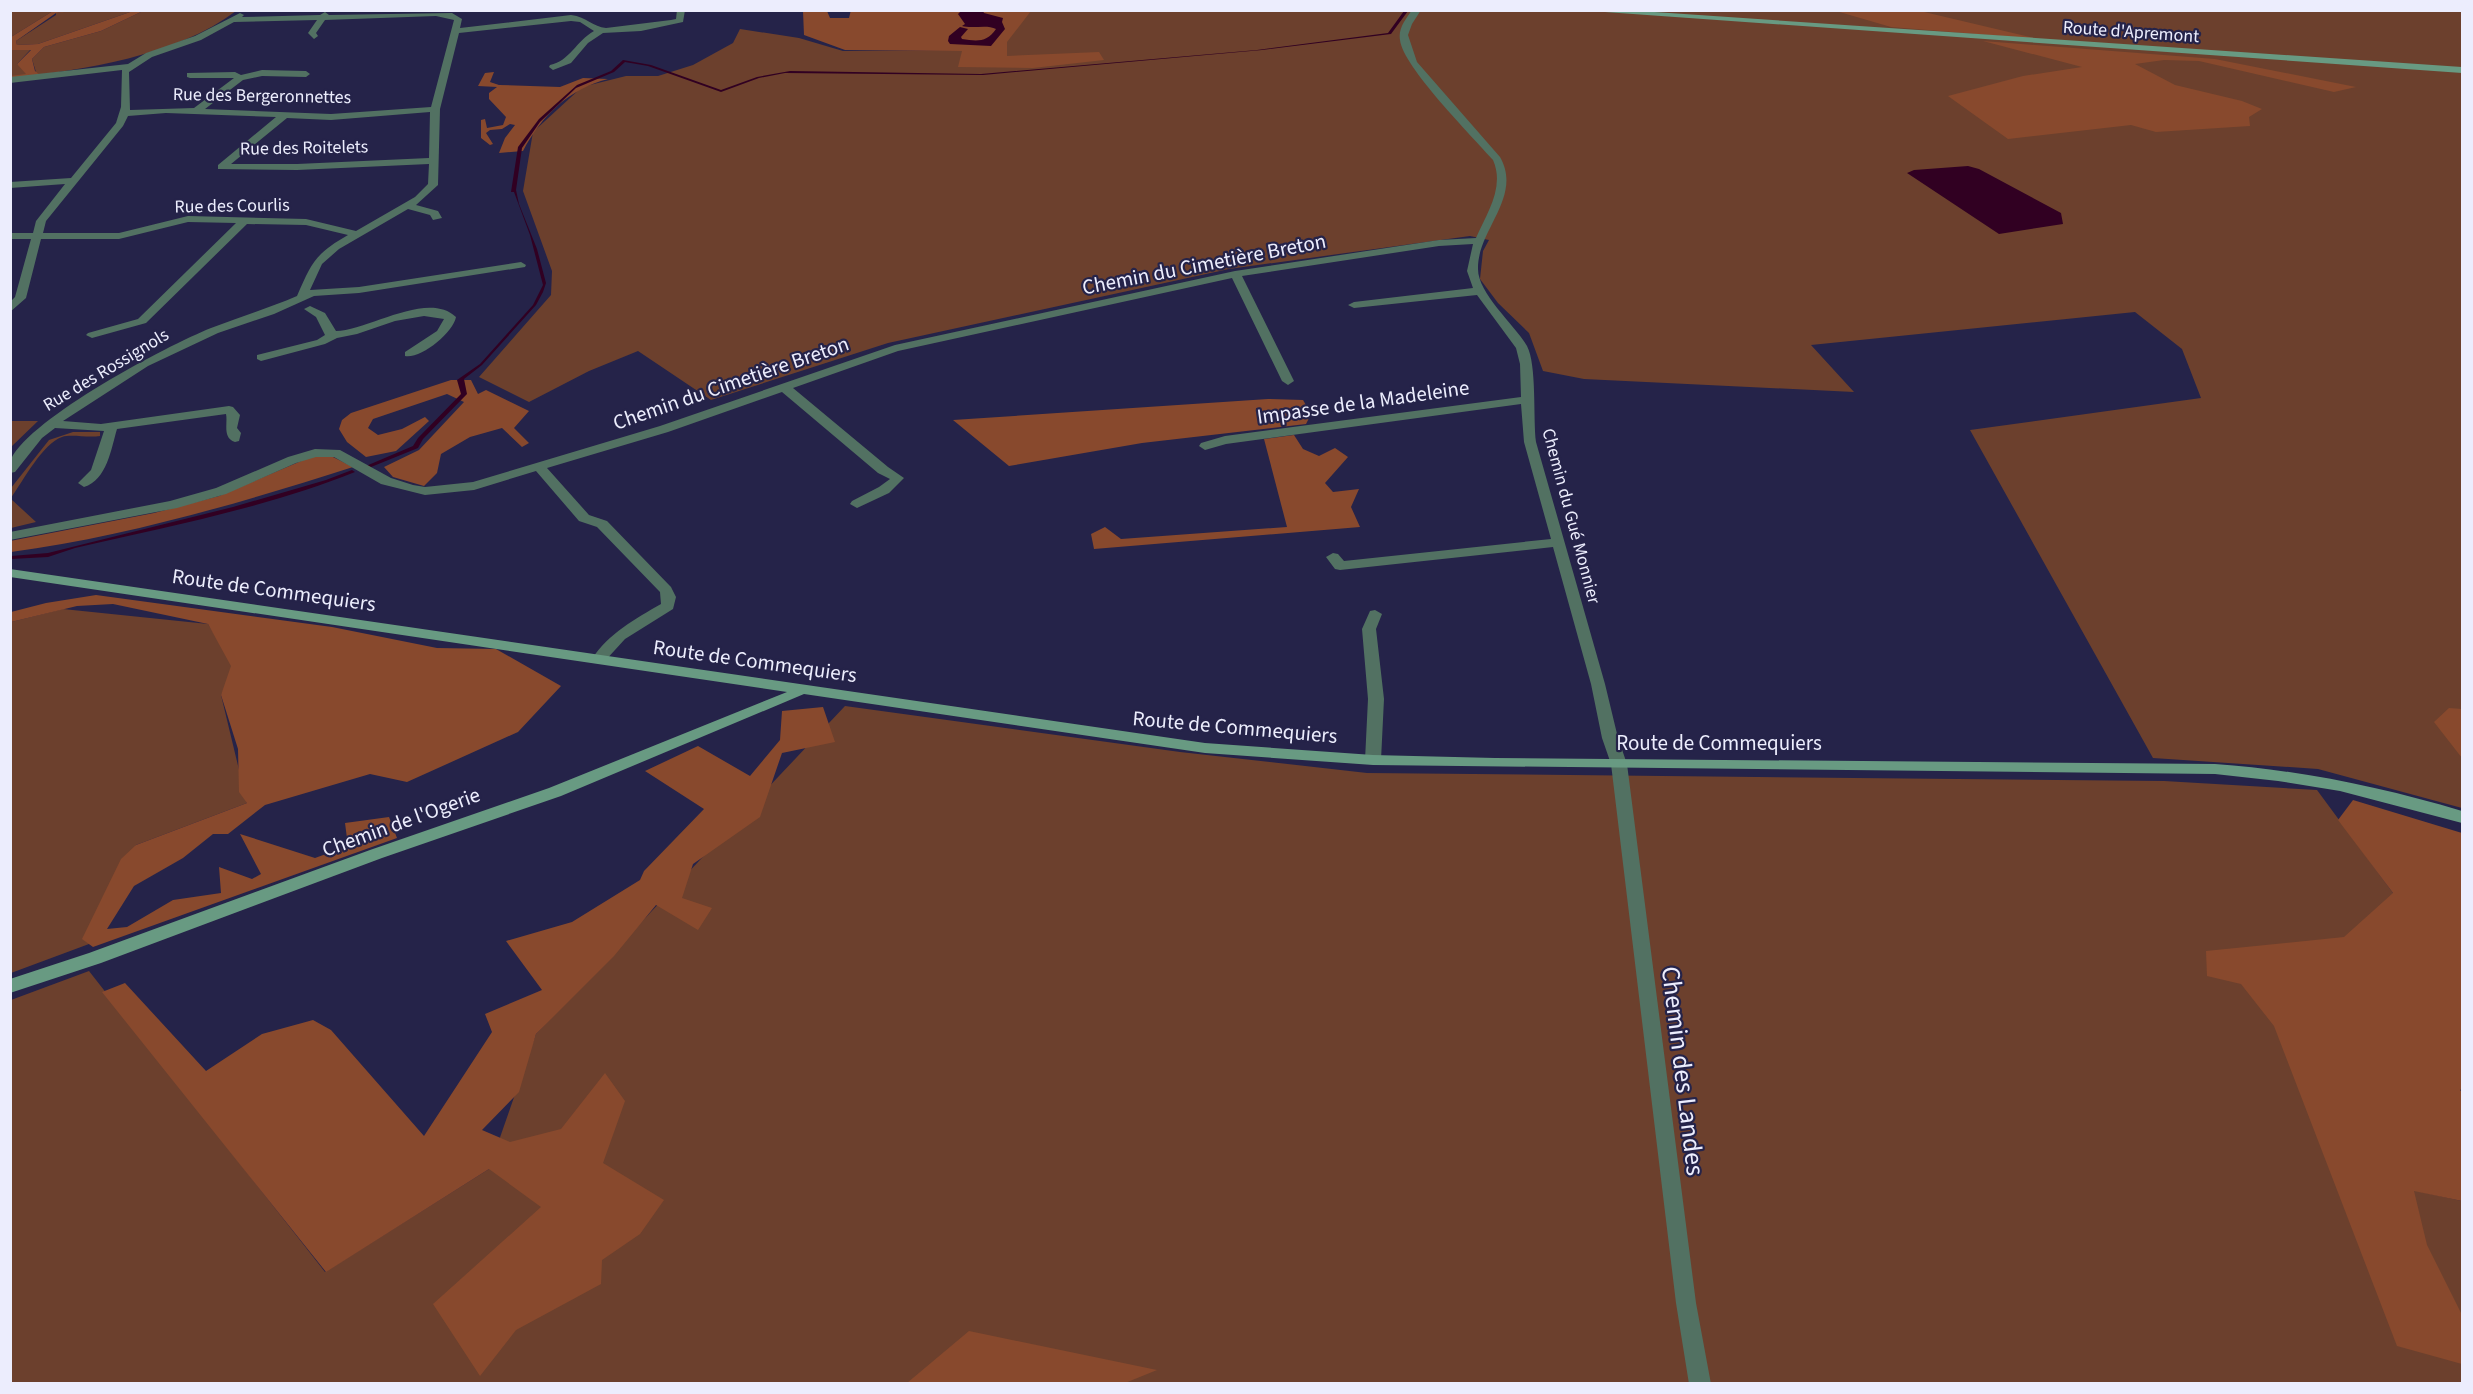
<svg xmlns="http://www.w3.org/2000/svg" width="2473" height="1394" font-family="'Source Sans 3',sans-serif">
  <rect width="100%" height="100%" fill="#252349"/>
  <path fill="#6c402d" d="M 73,10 L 133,11 L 38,44 L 17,45 L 16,41 L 56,15 L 56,13 Z
    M 1020,10 L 2462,11 L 2462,808 L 2318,769 L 2153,758 L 1970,430 L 2201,398 L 2182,349 L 2135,312 L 1811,345 L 1854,392 L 1584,379 L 1543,371 L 1529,333 L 1498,303 L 1480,279 L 1483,251 L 1489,240 L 1470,236 L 1229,269 L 888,343 L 711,400 L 638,351 L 589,371 L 529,402 L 479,377 L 551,295 L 552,271 L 523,191 L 533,132 L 582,87 L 626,76 L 658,76 L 693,65 L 733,43 L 740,29 L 799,38 L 843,51 L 991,50 Z
    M 11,11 L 53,11 L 11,37 Z
    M 143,11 L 236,11 C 177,56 83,70 11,78 L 10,50 L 31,49 L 17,64 L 36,72 L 32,59 L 44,47 L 101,31 Z
    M 11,421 L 38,421 L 11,447 Z
    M 73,432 L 100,432 L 100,436 C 88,438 71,434 62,437 C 43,443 23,481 11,498 L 11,488 L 49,440 Z
    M 11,499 L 36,522 L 11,528 Z
    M 63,609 L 208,624 L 236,669 L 221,695 L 247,803 L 136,845 L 89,944 L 11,973 L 11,622 Z
    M 845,706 L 1180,752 L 1367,773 L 2164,781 L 2317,790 L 2393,893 L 2413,1190 L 2462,1201 L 2462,1383 L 11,1384 L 11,1000 L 89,971 L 325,1272 L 489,1169 L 536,1034 Z"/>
  <path fill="#88492d" d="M 851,10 L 1031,11 L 1007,42 L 1007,56 L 1099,52 L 1104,60 L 1033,68 L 958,67 L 962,51 L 845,50 L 804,35 L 803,11 L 827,11 L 830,18 L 849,18 Z
    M 53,11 L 73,11 L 56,13 L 16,41 L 17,45 L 38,44 L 133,11 L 143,11 L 101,31 L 44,47 L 32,59 L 35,71 L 40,75 L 11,78 L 10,76 L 26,74 L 17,64 L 31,50 L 11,50 L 11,37 Z
    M 1836,11 L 1920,11 L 2038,39 L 1891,27 Z
    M 1983,41 L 2215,59 L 2356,87 L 2334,92 L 2199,61 L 2164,60 L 2135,64 L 2175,85 L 2242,101 L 2262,109 L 2249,117 L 2250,126 L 2156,132 L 2131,125 L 2008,139 L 1948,96 L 2023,76 L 2082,67 Z
    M 494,72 L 490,82 L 499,85 L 560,87 L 583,78 L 608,79 C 569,89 542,115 523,151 L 499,153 L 505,138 L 515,125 L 510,124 L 502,129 L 490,130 L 486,133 L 493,144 L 490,145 L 481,138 L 481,120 L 485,119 L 487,128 L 503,125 L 506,117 L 489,99 L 489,93 L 497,87 L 478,86 L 485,73 Z
    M 451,380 L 471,380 L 478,394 L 486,390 L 529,411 L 514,428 L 529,443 L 522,447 L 502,428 L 470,437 L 441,454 L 437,473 L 424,486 L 393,477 L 384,467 L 419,450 L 464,402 L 447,394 L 373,419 L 368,428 L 378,435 L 402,429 L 425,417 L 429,421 L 396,451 L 366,457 L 347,442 L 339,429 L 342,420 L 351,413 Z
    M 1268,399 L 1303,400 L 1311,414 L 1306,424 L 1142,443 L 1009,466 L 953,420 Z
    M 1294,435 L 1303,449 L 1319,456 L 1335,448 L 1348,457 L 1325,483 L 1333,492 L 1359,489 L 1351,507 L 1360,527 L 1094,549 L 1091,534 L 1105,527 L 1121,539 L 1287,527 L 1264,439 Z
    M 329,455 L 353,467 C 244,502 124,537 11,552 L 10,541 L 154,513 L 219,496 L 313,456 Z
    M 96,595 L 332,627 L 437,648 L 496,649 L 561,686 L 518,732 L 407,782 L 370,774 L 265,805 L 228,834 L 213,834 L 183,858 L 134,886 L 107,929 L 127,927 L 173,900 L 221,893 L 219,867 L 252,879 L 261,874 L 240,834 L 315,858 L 348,846 L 345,823 L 389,817 L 397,838 L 93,947 L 82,939 L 121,859 L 136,845 L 247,803 L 239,792 L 238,749 L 221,695 L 231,666 L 208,624 L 113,604 L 77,606 L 11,622 L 11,612 L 46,603 Z
    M 823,707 L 835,742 L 782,753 L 760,817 L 693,864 L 682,898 L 712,908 L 698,930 L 656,905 L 614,956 L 536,1034 L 519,1092 L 482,1130 L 510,1142 L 561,1129 L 605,1073 L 625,1101 L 603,1163 L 664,1200 L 640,1234 L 602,1260 L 601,1284 L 516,1330 L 480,1376 L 433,1304 L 541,1207 L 489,1169 L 326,1272 L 102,992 L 125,983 L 206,1071 L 262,1034 L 313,1020 L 331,1030 L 424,1136 L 492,1032 L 485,1014 L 542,990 L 506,941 L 572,922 L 640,880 L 644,871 L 704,809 L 645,771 L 698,746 L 750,776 L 780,740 L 782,711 Z
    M 2449,708 L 2462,709 L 2462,758 L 2434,722 Z
    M 2353,800 L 2462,833 L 2462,1089 L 2460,1090 L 2462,1092 L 2462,1201 L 2414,1191 L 2427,1245 L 2462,1315 L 2462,1364 L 2397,1346 L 2274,1026 L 2241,984 L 2207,976 L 2206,951 L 2344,937 L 2393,893 L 2338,820 Z
    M 969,1331 L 1157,1370 L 1125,1383 L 907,1383 Z"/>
  <path fill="#310022" d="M 961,11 L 983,11 L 984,13 L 1003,18 L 1002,22 L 1005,29 L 991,46 L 950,44 L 948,41 L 949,36 L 960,27 L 968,29 L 961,37 L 962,39 C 976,41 987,43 996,29 C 987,24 973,29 962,26 L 965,24 L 958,14 Z
    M 1404,11 L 1408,11 L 1391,34 L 1262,50 L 983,75 L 785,73 L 759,78 L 721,92 L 648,66 L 625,62 L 614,72 L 576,88 L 540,122 L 522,148 L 516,190 L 519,204 L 537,249 L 546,283 L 543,292 L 536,305 L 482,365 L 464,379 L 467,394 L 423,439 L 418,448 L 371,467 L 366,466 L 413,446 L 418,438 L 461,394 L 457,380 L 480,364 L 533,305 L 543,285 L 530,235 L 514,192 L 511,192 L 518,147 L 539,119 L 577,85 L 611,71 L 623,60 L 651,65 L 721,90 L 757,77 L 790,71 L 981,74 L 1257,50 L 1388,33 Z
    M 1968,166 L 1979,169 L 2061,213 L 2063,224 L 1999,234 L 1907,173 L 1914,170 Z
    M 352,470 L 355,472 C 268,507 167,527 75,548 L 48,557 L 11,559 L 11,556 L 48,553 L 233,507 L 326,480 Z"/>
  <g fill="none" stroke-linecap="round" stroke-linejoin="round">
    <path fill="#527162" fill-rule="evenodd" d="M 677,10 L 685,10 L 683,22 L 641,31 L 603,33 L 588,43 L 571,63 L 553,70 L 549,67 L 550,65 C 570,61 576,41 594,31 L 580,22 L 571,21 L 459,33 L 440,109 L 438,185 L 416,205 L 438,211 L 442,218 L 433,220 L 430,215 L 408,209 L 339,249 L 322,264 L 310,290 L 359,287 L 521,262 L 526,265 L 525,267 L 359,293 L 314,296 L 274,314 L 218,333 L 148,366 L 63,421 L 101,424 L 229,406 L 233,407 L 240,415 L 237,428 L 241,433 L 239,441 L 235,442 C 222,438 228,423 226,414 L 117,429 C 111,449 107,480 84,487 L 78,483 L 91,470 L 104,431 L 55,428 L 42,438 L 15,472 L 10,473 C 10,469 10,463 11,459 C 32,417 166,346 211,328 C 240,317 269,308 297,296 C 312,262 315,254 348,235 L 306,225 L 247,224 L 146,323 L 92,338 L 86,335 L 88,333 L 138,319 L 236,223 L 188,222 L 119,239 L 41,239 L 26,298 L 10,312 L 10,302 L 15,297 L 31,239 L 10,239 L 10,233 L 33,233 L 36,221 L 65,184 L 10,188 L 10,182 L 71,178 L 116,123 L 121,107 L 122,70 L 10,83 L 10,77 L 128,64 L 146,53 L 195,36 L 240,13 L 244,15 L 242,17 L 320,15 L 325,12 L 329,15 L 452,13 L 462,19 L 460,28 L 571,15 C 587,17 593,27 606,28 L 671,20 L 676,19 ZM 436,16 L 454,20 L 431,107 L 331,114 L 205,109 L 243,80 L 262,76 L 306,77 L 310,74 L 306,71 L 262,70 L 241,75 L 235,72 L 187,73 L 187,77 L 190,78 L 234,78 L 194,108 L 130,110 L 129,72 L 152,57 L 201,40 L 234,22 L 317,20 L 308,33 L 314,39 L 318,36 L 316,33 L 325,20 ZM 430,112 L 429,158 L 297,164 L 231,164 L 287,118 L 331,120 ZM 166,113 L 276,117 L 218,165 L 218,169 L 297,170 L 429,164 L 428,184 L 415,197 L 356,231 L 306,219 L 188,216 L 119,233 L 43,233 L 46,221 L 123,126 L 128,116 Z
      M 1412,10 L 1421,10 L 1412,24 L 1408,35 L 1417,62 L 1500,157 C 1523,197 1477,230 1478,269 C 1478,294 1515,325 1527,346 C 1537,365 1533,418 1536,442 L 1605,684 L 1618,738 L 1627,764 L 1696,1303 L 1711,1384 L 1689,1384 L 1676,1303 L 1611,764 L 1602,738 L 1591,684 L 1553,547 L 1340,570 L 1335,569 L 1326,557 L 1333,553 L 1338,554 L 1344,561 L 1551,539 L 1524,442 L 1521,404 L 1226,444 L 1205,450 L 1199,446 L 1201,443 L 1225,436 L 1521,397 L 1520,364 L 1516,348 L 1477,295 L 1354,308 L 1348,305 L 1354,302 L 1473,288 L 1467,271 L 1473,244 L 1439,246 L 1242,276 L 1294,381 L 1288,385 L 1282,381 L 1232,278 L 898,351 L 793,388 L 888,467 L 904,478 L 889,493 L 857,508 L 850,504 L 852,501 L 879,487 L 890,479 L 878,473 L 782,392 L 668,432 L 547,468 L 589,515 L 607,521 L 671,587 L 676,597 L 673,609 L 625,639 L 604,662 L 599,664 L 592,659 C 609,633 635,619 661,604 L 660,592 L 597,527 L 579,521 L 536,471 L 474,490 L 425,495 L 381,484 L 334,457 L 316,457 L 296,463 L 226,494 L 177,508 L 10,540 L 10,532 L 170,501 L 216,488 L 288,457 L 315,449 L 340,450 L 391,478 L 413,485 L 425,487 L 473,482 L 660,426 L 895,345 L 1235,271 L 1439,240 L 1476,238 C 1487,213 1505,187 1493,160 C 1472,136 1403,67 1400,40 C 1398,28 1406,19 1412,10 Z
      M 310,306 L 325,313 L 336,331 C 368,331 427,290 456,317 C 453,333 421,359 405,356 L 405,352 L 437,331 L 444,319 L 424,316 L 395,321 L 357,334 L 337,338 L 325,344 L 261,361 L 257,359 L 257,355 L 317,340 L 325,335 L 316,317 L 304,309 Z
      M 1375,610 L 1382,614 L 1376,629 L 1384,699 L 1381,760 L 1379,764 L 1367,764 L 1365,760 L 1368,699 L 1362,629 L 1370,611 Z"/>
    <path fill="#689a82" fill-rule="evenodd" d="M 1577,10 L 1625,10 L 2462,67 L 2462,73 Z
      M 10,569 L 1205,743 L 1373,755 L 1495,758 L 2215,764 C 2300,770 2381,787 2462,811 L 2462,823 L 2340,791 L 2278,781 L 2215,774 L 1373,765 L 1205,753 L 804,694 L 561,796 L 382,858 L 101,963 L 10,993 L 10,979 L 89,953 L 370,850 L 549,788 L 787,692 L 10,577 Z"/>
  </g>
  <g text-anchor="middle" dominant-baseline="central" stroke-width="4.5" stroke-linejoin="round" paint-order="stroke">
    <g font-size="18" fill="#ecedfd" stroke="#252349">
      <text transform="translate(2131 32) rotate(4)">Route d'Apremont</text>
      <text transform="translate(262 96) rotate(1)">Rue des Bergeronnettes</text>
      <text transform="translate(304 148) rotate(-1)">Rue des Roitelets</text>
      <text transform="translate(232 206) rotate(-1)">Rue des Courlis</text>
      <text transform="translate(106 370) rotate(-31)">Rue des Rossignols</text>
      <text transform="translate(1571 516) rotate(75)">Chemin du Gué Monnier</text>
    </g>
    <g font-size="21" fill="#ecedfd" stroke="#252349">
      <text transform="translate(1204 264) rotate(-11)">Chemin du Cimetière Breton</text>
      <text transform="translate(731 383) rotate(-19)">Chemin du Cimetière Breton</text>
      <text transform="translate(1363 402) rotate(-8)">Impasse de la Madeleine</text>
      <text transform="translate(274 590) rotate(8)">Route de Commequiers</text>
      <text transform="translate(755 661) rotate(8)">Route de Commequiers</text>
      <text transform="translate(1235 727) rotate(5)">Route de Commequiers</text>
      <text x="1719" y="743">Route de Commequiers</text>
      <text transform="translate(401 822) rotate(-20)">Chemin de l'Ogerie</text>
    </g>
    <g font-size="26" fill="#ecedfd" stroke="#252349">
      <text transform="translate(1683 1071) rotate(83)">Chemin des Landes</text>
    </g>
  </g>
  <rect width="2473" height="1394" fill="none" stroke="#ecedfd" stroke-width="24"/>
</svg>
